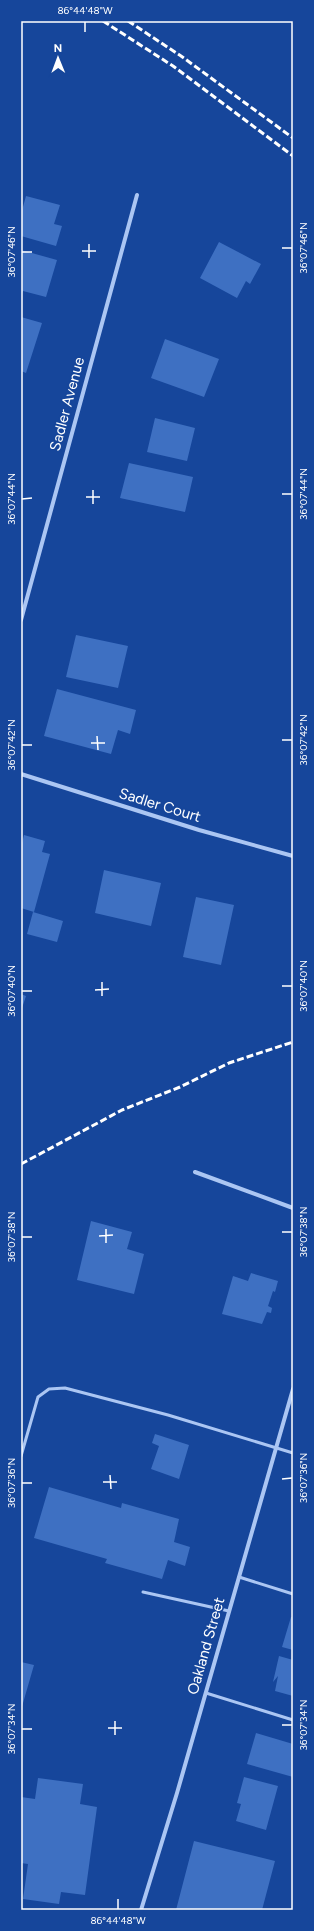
<svg xmlns="http://www.w3.org/2000/svg" width="314" height="1931" font-family="Figtree,sans-serif">
  <rect width="100%" height="100%" fill="#16469b"/>
  <path fill="#3e70c2" d="M 26,196 L 60,205 L 54,224 L 62,226 L 56,246 L 21,236 L 21,214 Z
    M 219,242 L 261,264 L 250,284 L 246,281 L 237,298 L 200,278 Z
    M 21,250 L 57,260 L 46,297 L 23,291 L 21,295 Z
    M 21,317 L 42,323 L 26,373 L 21,371 Z
    M 165,339 L 219,359 L 204,397 L 151,378 Z
    M 155,418 L 195,428 L 187,461 L 147,452 Z
    M 129,463 L 193,477 L 185,512 L 120,498 Z
    M 76,635 L 128,646 L 118,688 L 66,677 Z
    M 57,689 L 136,710 L 130,734 L 118,730 L 111,754 L 44,736 Z
    M 24,835 L 45,841 L 42,852 L 50,854 L 34,912 L 21,908 L 21,847 Z
    M 104,870 L 161,883 L 151,926 L 95,913 Z
    M 196,897 L 234,905 L 221,965 L 183,957 Z
    M 33,912 L 63,921 L 57,942 L 27,934 Z
    M 21,994 L 26,996 L 21,1011 Z
    M 91,1221 L 132,1232 L 127,1249 L 144,1254 L 134,1294 L 77,1280 Z
    M 251,1273 L 278,1281 L 275,1292 L 273,1291 L 268,1306 L 272,1308 L 271,1313 L 267,1312 L 262,1324 L 222,1314 L 233,1276 L 248,1281 Z
    M 155,1434 L 189,1445 L 179,1479 L 151,1469 L 159,1446 L 152,1443 Z
    M 49,1487 L 121,1508 L 122,1503 L 179,1519 L 174,1542 L 190,1547 L 185,1566 L 168,1560 L 162,1579 L 105,1563 L 107,1559 L 34,1538 Z
    M 291,1617 L 293,1617 L 293,1650 L 282,1647 Z
    M 279,1656 L 293,1660 L 293,1696 L 275,1691 L 278,1676 L 273,1682 Z
    M 21,1662 L 34,1665 L 21,1710 Z
    M 256,1733 L 293,1744 L 293,1777 L 247,1764 Z
    M 244,1777 L 278,1786 L 266,1830 L 236,1821 L 241,1804 L 237,1803 Z
    M 38,1778 L 83,1784 L 80,1804 L 97,1807 L 85,1895 L 61,1892 L 59,1904 L 23,1899 L 28,1864 L 21,1863 L 21,1797 L 35,1799 Z
    M 194,1841 L 275,1861 L 262,1910 L 176,1910 Z"/>
  <g fill="none" stroke-linecap="round" stroke-linejoin="round">
    <path stroke="#abc6f3" stroke-width="3" d="M 21,1456 L 38,1397 L 49,1389 L 65,1388 L 168,1415 L 293,1453
      M 239,1577 L 293,1594
      M 143,1592 L 229,1611
      M 206,1693 L 293,1720"/>
    <path stroke="#abc6f3" stroke-width="4" d="M 21,620 L 137,195
      M 21,774 L 199,830 L 293,856
      M 195,1172 L 293,1208
      M 141,1910 L 177,1793 L 293,1389"/>
    <path stroke="#fff" stroke-width="3" stroke-dasharray="7 3" stroke-linecap="butt" d="M 103,21 L 173,66 L 293,156
      M 128,21 L 181,56 L 293,138
      M 21,1164 L 122,1110 L 180,1087 L 229,1063 L 293,1042"/>
  </g>
  <path fill="none" stroke="#fff" stroke-width="1.5" d="M 85,22 L 85,32M 89,244 L 89,258M 282,248 L 292,248M 82,251 L 96,251M 22,252 L 32,252M 93,490 L 93,504M 282,494 L 292,494M 86,497 L 100,497M 22,499 L 32,498M 97,736 L 98,750M 282,740 L 292,740M 91,743 L 105,743M 22,745 L 32,745M 102,982 L 102,996M 282,986 L 292,986M 95,990 L 109,989M 22,991 L 32,991M 106,1229 L 106,1243M 282,1232 L 292,1232M 99,1236 L 113,1235M 22,1237 L 32,1237M 110,1475 L 111,1489M 282,1479 L 292,1478M 103,1482 L 117,1482M 22,1483 L 32,1483M 115,1721 L 115,1735M 282,1725 L 292,1725M 108,1728 L 122,1728M 22,1729 L 32,1729M 118,1899 L 118,1909"/>
  <g text-anchor="middle" dominant-baseline="central" stroke-width="3.5" stroke-linejoin="round" paint-order="stroke">
    <g font-size="15" fill="#fff" stroke="#16469b">
      <text transform="translate(67 404) rotate(-75)">Sadler Avenue</text>
      <text transform="translate(160 805) rotate(17)">Sadler Court</text>
      <text transform="translate(206 1646) rotate(-74)">Oakland Street</text>
    </g>
  </g>
  <rect width="314" height="1931" fill="none" stroke="#16469b" stroke-width="44"/>
  <g transform="translate(58 58) rotate(359)" stroke="#16469b" stroke-width="3" paint-order="stroke">
  <path d="M0-3L7 15L0 10L-7 15Z" fill="#ffffff"/>
  <text y="-6" font-size="11" font-weight="bold" text-anchor="middle" fill="#ffffff">N</text>
  </g>
  <rect x="22" y="22" width="270" height="1887" fill="none" stroke="#fff" stroke-width="1.5"/>
  <g font-size="10" text-anchor="middle" fill="#fff">
    <text x="85" y="14">86°44'48"W</text>
    <text transform="translate(303 248) rotate(-90)" y="4">36°07'46"N</text>
    <text transform="translate(11 252) rotate(-90)" y="4">36°07'46"N</text>
    <text transform="translate(303 494) rotate(-90)" y="4">36°07'44"N</text>
    <text transform="translate(11 499) rotate(-90)" y="4">36°07'44"N</text>
    <text transform="translate(303 740) rotate(-90)" y="4">36°07'42"N</text>
    <text transform="translate(11 745) rotate(-90)" y="4">36°07'42"N</text>
    <text transform="translate(303 986) rotate(-90)" y="4">36°07'40"N</text>
    <text transform="translate(11 991) rotate(-90)" y="4">36°07'40"N</text>
    <text transform="translate(303 1232) rotate(-90)" y="4">36°07'38"N</text>
    <text transform="translate(11 1237) rotate(-90)" y="4">36°07'38"N</text>
    <text transform="translate(303 1478) rotate(-90)" y="4">36°07'36"N</text>
    <text transform="translate(11 1483) rotate(-90)" y="4">36°07'36"N</text>
    <text transform="translate(303 1725) rotate(-90)" y="4">36°07'34"N</text>
    <text transform="translate(11 1729) rotate(-90)" y="4">36°07'34"N</text>
    <text x="118" y="1924">86°44'48"W</text>
  </g>
</svg>
